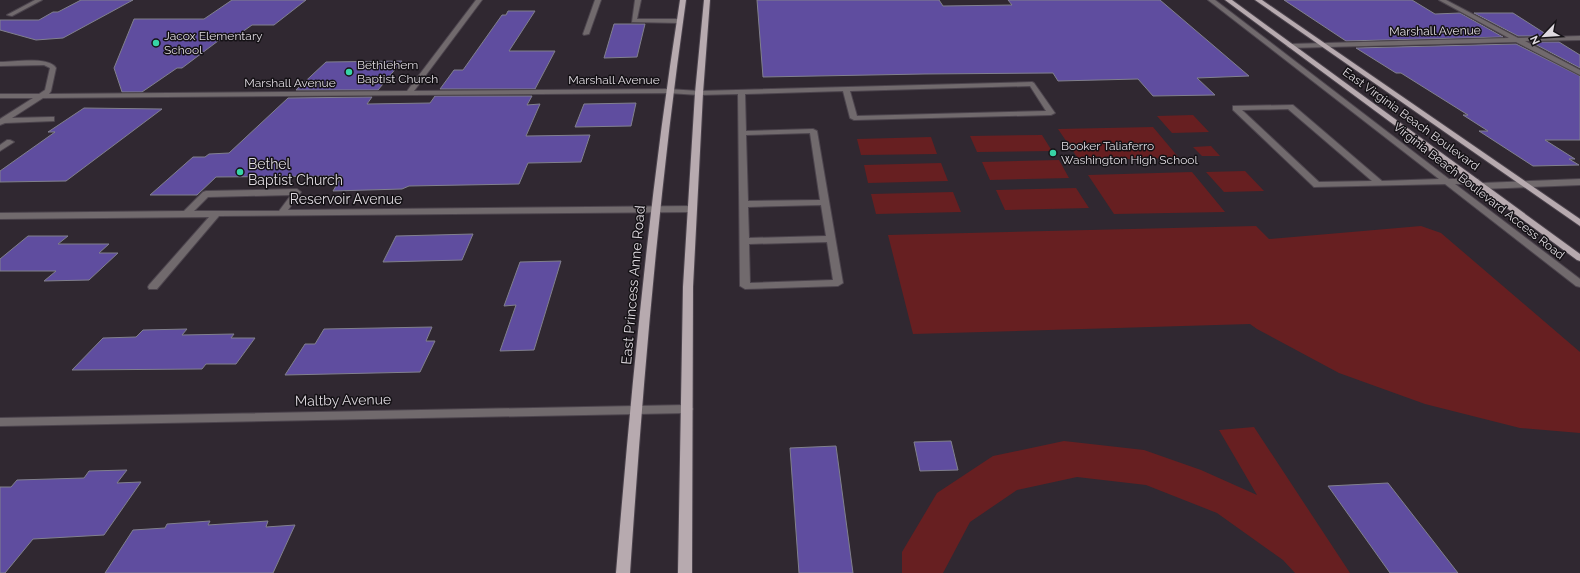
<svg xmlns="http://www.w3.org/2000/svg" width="1580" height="573" font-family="Raleway,sans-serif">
  <rect width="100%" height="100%" fill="#302831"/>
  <path fill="#671f21" d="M 1193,115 L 1209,132 L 1172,133 L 1157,116 Z
    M 1153,127 L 1179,158 L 1079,160 L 1058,129 Z
    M 1042,135 L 1052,151 L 977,152 L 970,136 Z
    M 931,137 L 937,154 L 861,155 L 857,139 Z
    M 1211,146 L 1220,156 L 1202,156 L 1193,147 Z
    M 1059,160 L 1069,178 L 990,180 L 982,162 Z
    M 941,163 L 948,181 L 868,183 L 864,165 Z
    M 1245,171 L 1264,191 L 1224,192 L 1206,172 Z
    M 1192,172 L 1225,212 L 1114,214 L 1088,175 Z
    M 1076,188 L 1089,208 L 1005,210 L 996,190 Z
    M 953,192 L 961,212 L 876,214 L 871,194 Z
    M 1256,226 L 1269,239 L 1421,226 L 1441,233 L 1580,352 L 1580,433 L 1520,428 L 1425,404 L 1339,373 L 1257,329 L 1250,324 L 913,334 L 888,235 Z
    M 1254,427 L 1350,573 L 1295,573 L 1283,560 L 1217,513 L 1146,485 L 1077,477 L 1017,490 L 970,522 L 943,573 L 902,573 L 902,552 L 937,493 L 993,456 L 1064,441 L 1144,450 L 1201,470 L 1257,495 L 1219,430 Z"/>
  <path fill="#5f4d9f" stroke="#81808d" d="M 81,0 L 133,0 L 63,38 L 36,40 L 0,30 L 0,20 L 39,20 L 53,12 L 58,12 Z
    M 232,0 L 306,0 L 274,25 L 252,25 L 238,35 L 226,35 L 182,68 L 177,68 L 142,92 L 122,92 L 114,68 L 134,19 L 204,19 Z
    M 757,0 L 939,0 L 943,6 L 1012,5 L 1008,0 L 1160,0 L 1249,76 L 1197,78 L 1215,95 L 1153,96 L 1138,79 L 1058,81 L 1053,73 L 924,74 L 763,77 Z
    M 1284,0 L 1412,0 L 1435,14 L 1460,13 L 1503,37 L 1346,41 Z
    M 508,11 L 535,11 L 509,51 L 555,51 L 535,89 L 440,89 L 454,70 L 463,70 L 502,15 L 506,15 Z
    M 1474,13 L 1513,13 L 1549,36 L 1518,36 Z
    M 614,24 L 645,24 L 637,57 L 604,58 Z
    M 1531,42 L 1559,42 L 1580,55 L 1580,68 Z
    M 1516,44 L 1580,76 L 1580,140 L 1545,140 L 1575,159 L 1569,159 L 1579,165 L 1533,166 L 1479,131 L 1488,131 L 1463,115 L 1468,115 L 1401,73 L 1396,73 L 1356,48 Z
    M 402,61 L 378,90 L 296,90 L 326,62 Z
    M 435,96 L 532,96 L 527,105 L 540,104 L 526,136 L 590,135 L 581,162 L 528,163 L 519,184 L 409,186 L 402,189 L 333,191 L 342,176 L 216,177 L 197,195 L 150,195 L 193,157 L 205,157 L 209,154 L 229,153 L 288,98 L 372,97 L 367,104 L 430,103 Z
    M 636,103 L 631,126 L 575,127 L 584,104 Z
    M 84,108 L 162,109 L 66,181 L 0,182 L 0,171 L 55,132 L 48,132 Z
    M 473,234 L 462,260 L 383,262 L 396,236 Z
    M 28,236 L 68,236 L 58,244 L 109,244 L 99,253 L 118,253 L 89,280 L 44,281 L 56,271 L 0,271 L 0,259 Z
    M 561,261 L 534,350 L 500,351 L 516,305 L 504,306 L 520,262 Z
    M 432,327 L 426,341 L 435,341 L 420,372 L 285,375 L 305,344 L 315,344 L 324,329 Z
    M 187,329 L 182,335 L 234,334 L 231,338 L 255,338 L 236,364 L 206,364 L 202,369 L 72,370 L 103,338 L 136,337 L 143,330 Z
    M 951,441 L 958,470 L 920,471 L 914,442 Z
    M 836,446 L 853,573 L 799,573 L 790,448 Z
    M 127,470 L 117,483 L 141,482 L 104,535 L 33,539 L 5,573 L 0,573 L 0,487 L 11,487 L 17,480 L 84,478 L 89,471 Z
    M 1388,483 L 1458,573 L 1390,573 L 1328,486 Z
    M 210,521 L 208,525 L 268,521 L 266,527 L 295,525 L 273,573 L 105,573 L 133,530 L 165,528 L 167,524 Z"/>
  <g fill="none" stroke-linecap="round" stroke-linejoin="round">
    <g stroke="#4c444d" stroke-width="2">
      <path id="minor" d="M 35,0 L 42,0 L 12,16 L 7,15 Z
        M 476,0 L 482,0 L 414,91 L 668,89 L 699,91 L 1032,82 L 1034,83 L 1055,113 L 1051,115 L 854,120 L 850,118 L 843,91 L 745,94 L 746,131 L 813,129 L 817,131 L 843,283 L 838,286 L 745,289 L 740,286 L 738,94 L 699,95 L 668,93 L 43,98 L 12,118 L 51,117 L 54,117 L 54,121 L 5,123 L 0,125 L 0,119 L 33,98 L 0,98 L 0,94 L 39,94 L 45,90 L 50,68 L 44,65 L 0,66 L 0,62 C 14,62 49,56 56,68 L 51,91 L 49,94 L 407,91 ZM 1030,86 L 1046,111 L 857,116 L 850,91 ZM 810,133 L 820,200 L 748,201 L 746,135 ZM 821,205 L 826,236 L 749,238 L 748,207 ZM 827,242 L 833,280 L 750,283 L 749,244 Z
        M 595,0 L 601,0 L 589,34 L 584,35 L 583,34 Z
        M 635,0 L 641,0 L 637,19 L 679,19 L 682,21 L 679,23 L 632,22 Z
        M 1208,0 L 1215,0 L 1449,179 L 1478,179 L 1479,181 L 1475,184 L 1455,184 L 1580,279 L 1580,287 L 1576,286 L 1445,184 L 1314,187 L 1233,110 L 1233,106 L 1293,105 L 1382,181 L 1439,179 ZM 1288,109 L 1372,181 L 1319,182 L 1242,110 Z
        M 1439,0 L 1446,0 L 1518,38 L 1580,36 L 1580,40 L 1525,41 L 1580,70 L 1580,75 L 1516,42 L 1290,48 L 1287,46 L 1290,44 L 1509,38 Z
        M 7,140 L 10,140 L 14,142 L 0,151 L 0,145 Z
        M 1580,179 L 1580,185 L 1482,189 L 1478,186 L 1482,183 Z
        M 297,189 L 301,192 L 288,210 L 693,206 L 697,209 L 693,212 L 219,216 L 157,289 L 149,289 L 148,287 L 149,285 L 209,217 L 0,219 L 0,213 L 184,211 L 203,192 L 206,191 ZM 291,195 L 279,211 L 194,211 L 208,197 Z
        M 687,405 L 691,406 L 693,409 L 691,412 L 687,413 L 0,426 L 0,418 Z"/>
    </g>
    <g stroke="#4c444d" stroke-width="2">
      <path id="major" d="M 680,0 L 686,0 C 659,190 643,381 630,573 L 616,573 C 632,381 650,190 680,0 Z
        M 704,0 L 710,0 L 703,93 L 693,287 L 692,573 L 678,573 L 683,287 L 695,93 Z
        M 1225,0 L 1232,0 L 1580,254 L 1580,261 L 1577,260 Z
        M 1255,0 L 1262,0 L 1580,219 L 1580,226 Z"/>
    </g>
    <use href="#minor" fill="#716a6d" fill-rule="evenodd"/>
    <use href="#major" fill="#b7aaaf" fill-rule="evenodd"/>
  </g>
  <g fill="#37d4a6" stroke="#151216" stroke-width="1.5">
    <circle cx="156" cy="43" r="4"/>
    <circle cx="349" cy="72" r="4"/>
    <circle cx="1053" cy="153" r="4"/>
    <circle cx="240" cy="172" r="4"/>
  </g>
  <g text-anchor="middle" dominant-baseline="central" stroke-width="3" stroke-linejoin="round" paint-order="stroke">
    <g font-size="12" fill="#dfdae0" stroke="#151216">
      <text transform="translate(1435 31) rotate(-1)">Marshall Avenue</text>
      <text x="614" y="80">Marshall Avenue</text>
      <text x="290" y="83">Marshall Avenue</text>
      <text transform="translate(1411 119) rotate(36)">East Virginia Beach Boulevard</text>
      <text transform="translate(1479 191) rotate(38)">Virginia Beach Boulevard Access Road</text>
    </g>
    <g font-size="12" fill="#dfdae0" stroke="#151216" text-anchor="start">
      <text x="164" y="36">Jacox Elementary<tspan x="164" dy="14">School</tspan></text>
      <text x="357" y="65">Bethlehem<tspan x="357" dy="14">Baptist Church</tspan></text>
      <text x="1061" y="146">Booker Taliaferro<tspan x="1061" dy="14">Washington High School</tspan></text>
    </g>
    <g font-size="14" fill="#dfdae0" stroke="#151216" text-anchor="start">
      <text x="248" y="164">Bethel<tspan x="248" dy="16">Baptist Church</tspan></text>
    </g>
    <g font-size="14" fill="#dfdae0" stroke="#151216">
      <text x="346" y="199">Reservoir Avenue</text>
      <text transform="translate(633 285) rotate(-85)">East Princess Anne Road</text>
      <text transform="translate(343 400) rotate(-1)">Maltby Avenue</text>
    </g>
  </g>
  <g transform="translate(1544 36) rotate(245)" stroke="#151216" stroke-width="3" paint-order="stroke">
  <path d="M0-3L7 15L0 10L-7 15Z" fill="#dfdae0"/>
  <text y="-6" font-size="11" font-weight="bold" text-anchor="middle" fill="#dfdae0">N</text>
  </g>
</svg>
